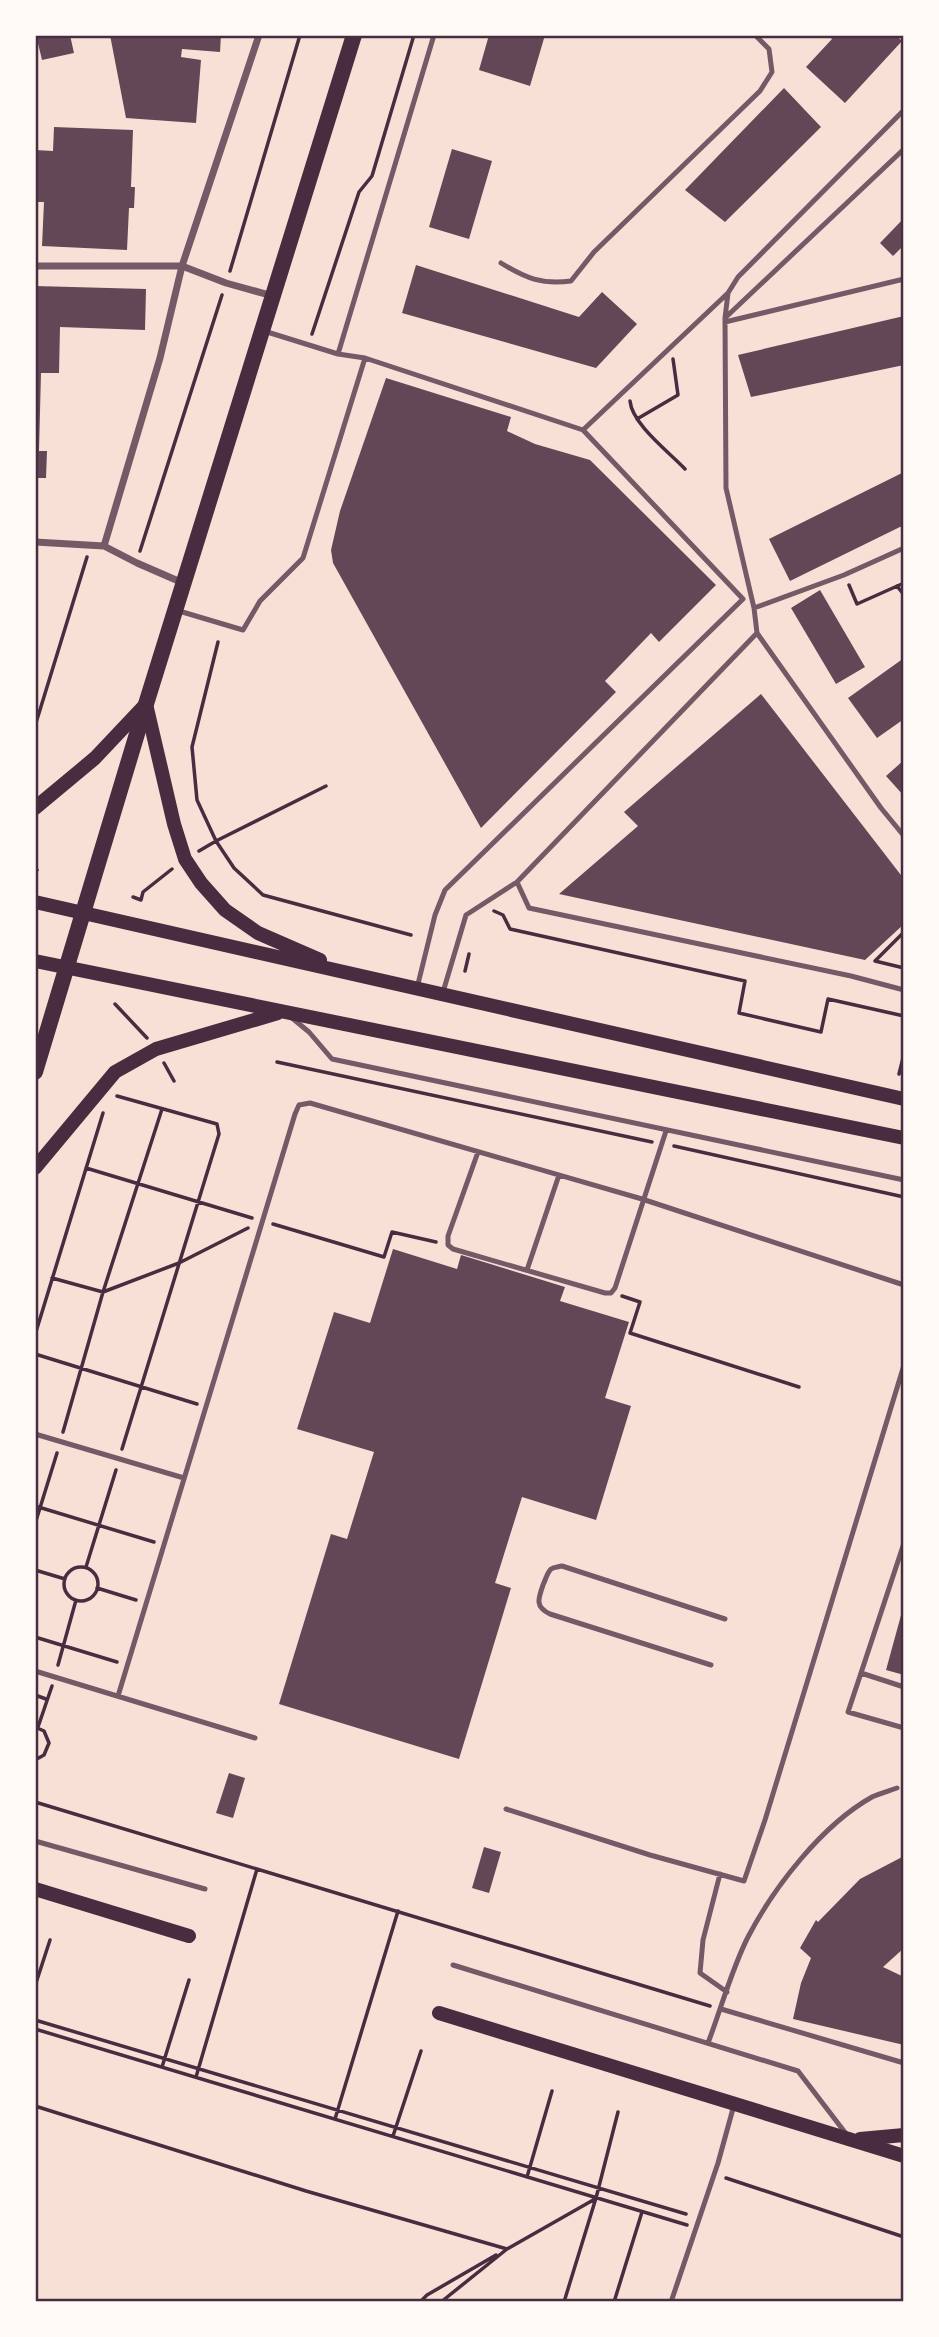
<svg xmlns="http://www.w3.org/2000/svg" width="939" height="2337" font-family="'Fira Sans Condensed',sans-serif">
  <rect width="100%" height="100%" fill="#f7e1d7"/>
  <path fill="#644757" d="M 36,35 L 70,35 L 74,53 L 42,60 Z
    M 110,35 L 221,35 L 220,52 L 182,49 L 181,57 L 201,60 L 196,123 L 126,118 Z
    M 489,35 L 545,35 L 530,86 L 479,70 Z
    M 828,35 L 896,35 L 902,41 L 845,103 L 806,67 L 832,39 Z
    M 784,88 L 821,127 L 725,222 L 685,190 Z
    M 54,127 L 133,130 L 131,187 L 135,187 L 134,208 L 129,208 L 127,250 L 42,246 L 44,202 L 35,202 L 35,150 L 53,151 Z
    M 452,149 L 492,161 L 469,239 L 429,227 Z
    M 904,218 L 904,245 L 893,256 L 880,243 Z
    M 416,265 L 579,317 L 602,292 L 637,324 L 596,368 L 402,313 Z
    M 35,286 L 146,289 L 145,330 L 60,327 L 59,373 L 41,373 L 39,451 L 47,451 L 46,478 L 38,478 L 38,504 L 35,504 Z
    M 904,316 L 904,365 L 751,397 L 738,355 Z
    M 386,378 L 511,417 L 507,431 L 535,444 L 590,460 L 716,585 L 659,642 L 651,633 L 605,681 L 616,692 L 481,828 L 333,563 L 331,550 L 340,511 Z
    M 904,472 L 904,525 L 790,581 L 769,539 Z
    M 820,590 L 865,667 L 836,684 L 791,608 Z
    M 904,658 L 904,719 L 877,738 L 848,698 Z
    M 761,694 L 904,879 L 904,924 L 865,960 L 559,894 L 638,826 L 624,812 Z
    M 904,760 L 904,796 L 886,776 Z
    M 393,1249 L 457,1269 L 461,1255 L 565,1287 L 560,1301 L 629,1322 L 605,1398 L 631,1406 L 596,1520 L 522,1497 L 495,1583 L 511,1588 L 459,1759 L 279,1704 L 331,1534 L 347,1539 L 374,1452 L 297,1429 L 334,1312 L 370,1323 Z
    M 903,1608 L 904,1608 L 904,1675 L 886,1670 Z
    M 229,1773 L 245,1778 L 233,1818 L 216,1813 Z
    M 484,1847 L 501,1852 L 489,1893 L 472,1888 Z
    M 904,1856 L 904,1948 L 883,1967 L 904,1977 L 904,2045 L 793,2019 L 801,1983 L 811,1958 L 800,1948 L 816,1920 L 818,1922 L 860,1879 Z"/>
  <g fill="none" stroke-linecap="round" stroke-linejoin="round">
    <path stroke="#4a2c40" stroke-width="3.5" d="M 230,271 L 300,35
      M 312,334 L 359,192 L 372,176 L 414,35
      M 630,401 C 632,424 669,452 685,469
      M 637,419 L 678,395 L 673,359
      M 140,551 L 222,295
      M 849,585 L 857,604 L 904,583
      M 897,586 L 904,595
      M 35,726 L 87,557
      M 326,786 L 216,841 L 234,868 L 263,895 L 411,935
      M 199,851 L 216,841 L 197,800 L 192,747 L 218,642
      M 35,868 L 37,870
      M 133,897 L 141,900 L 143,892 L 172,869
      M 494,911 L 503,915 L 510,929 L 745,981 L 739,1013 L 821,1032 L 828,999 L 904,1016
      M 904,932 L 875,961 L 904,968
      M 465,971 L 469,954
      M 115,1004 L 147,1038
      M 277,1062 L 652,1142
      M 164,1063 L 174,1081
      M 899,1074 L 904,1054
      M 117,1096 L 217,1124 L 219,1134 L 122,1449
      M 674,1146 L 904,1197
      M 86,1168 L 252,1218
      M 273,1224 L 384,1257 L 392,1232 L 436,1242
      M 52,1278 L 103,1292 L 179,1263 L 248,1228
      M 622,1296 L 640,1302 L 630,1333 L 799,1387
      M 35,1335 L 103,1113
      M 35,1354 L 197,1404
      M 63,1432 L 103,1292 L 162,1109
      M 35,1506 L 154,1542
      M 35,1524 L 57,1453
      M 86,1567 L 116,1470
      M64 1584a17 17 0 1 1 34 0a17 17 0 1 1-34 0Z
      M 35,1570 L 65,1579
      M 97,1588 L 136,1600
      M 35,1637 L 117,1662
      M 58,1665 L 76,1600
      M 35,1695 L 46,1699
      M 35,1727 L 44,1731 L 49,1743 L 44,1755 L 35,1760
      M 38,1727 L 52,1686
      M 35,1802 L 710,2006
      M 35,1986 L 50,1940
      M 35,2020 L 686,2214
      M 35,2029 L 687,2225
      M 162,2067 L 189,1980
      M 196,2077 L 257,1869
      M 35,2106 L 306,2191 L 507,2249
      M 335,2119 L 398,1911
      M 393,2136 L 421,2051
      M 527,2177 L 552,2091
      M 726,2178 L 904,2237
      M 420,2302 L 427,2295 L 496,2255
      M 441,2302 L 507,2249 L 595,2199
      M 564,2302 L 596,2198 L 618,2112
      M 614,2302 L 642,2212"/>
    <path stroke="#755966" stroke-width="5" d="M 904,110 L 738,277 L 728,293 L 725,318 L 726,488 L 754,608 L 757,633 L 881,808 L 904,836
      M 501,263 C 525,278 542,285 571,281 L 594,252 L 760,91 L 772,72 L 769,49 L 755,35
      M 725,318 L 904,149
      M 725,322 L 904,279
      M 264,331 L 338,354 L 434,35
      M 338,354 L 365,358 L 583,430 L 743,599 L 445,890 L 435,915 L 417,988
      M 583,430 L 728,293
      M 754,608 L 844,575 L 904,548
      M 179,611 L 243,630 L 260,601 L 303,558 L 365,358
      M 517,882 L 529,908 L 851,976 L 904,990
      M 443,992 L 466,915 L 517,882 L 757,633
      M 292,1018 L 309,1032 L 332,1059 L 904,1180
      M 478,1152 L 448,1236 L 448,1245 L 453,1249 L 605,1293 L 611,1293 L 615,1288 L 666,1131
      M 527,1270 L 559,1175
      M 35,1434 L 184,1478
      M 904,1543 L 861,1673 L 904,1687
      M 711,1665 L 550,1614 C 535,1607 538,1599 543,1585 C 545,1581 547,1573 551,1569 C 554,1567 558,1567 562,1566 L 725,1619
      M 35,1671 L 255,1738
      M 861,1673 L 848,1712 L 904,1728
      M 118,1696 L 295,1114 L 299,1105 L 310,1103 L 642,1199 L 904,1285
      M 506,1809 L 650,1855 L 744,1881 L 765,1820 L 904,1365
      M 35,1841 L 205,1889
      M 720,1874 L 703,1940 L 700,1973 L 727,1992
      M 453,1965 L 798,2071 L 847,2135
      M 721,2009 L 904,2063
      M 708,2043 C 721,2009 732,1968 748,1937 C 774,1887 822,1825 872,1797 C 880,1793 889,1791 897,1788
      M 671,2302 L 718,2163 L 734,2105"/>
    <path stroke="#755966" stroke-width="7" d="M 35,266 L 182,266 L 226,283 L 273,296
      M 35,542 L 104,546 L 137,563 L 183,583
      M 104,546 L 160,358 L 182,266 L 259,35"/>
    <path stroke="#4a2c40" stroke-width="14" d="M 146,704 L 174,824 L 185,859 L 201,883 L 225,910 L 258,933 L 320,960
      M 35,808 L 95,758 L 146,704
      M 35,902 L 904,1099
      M 35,961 L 904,1138
      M 35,1168 L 115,1072 L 156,1049 L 278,1013
      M 35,1889 L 189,1936
      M 439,2013 L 904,2156
      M 860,2139 L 904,2135"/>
    <path stroke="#4a2c40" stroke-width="16" d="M 35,1072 L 146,704 L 354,35"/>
  </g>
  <rect width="939" height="2337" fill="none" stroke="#fffaf5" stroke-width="74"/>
  <rect x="37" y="37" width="865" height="2263" fill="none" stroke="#4a2c40" stroke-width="2.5"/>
</svg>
